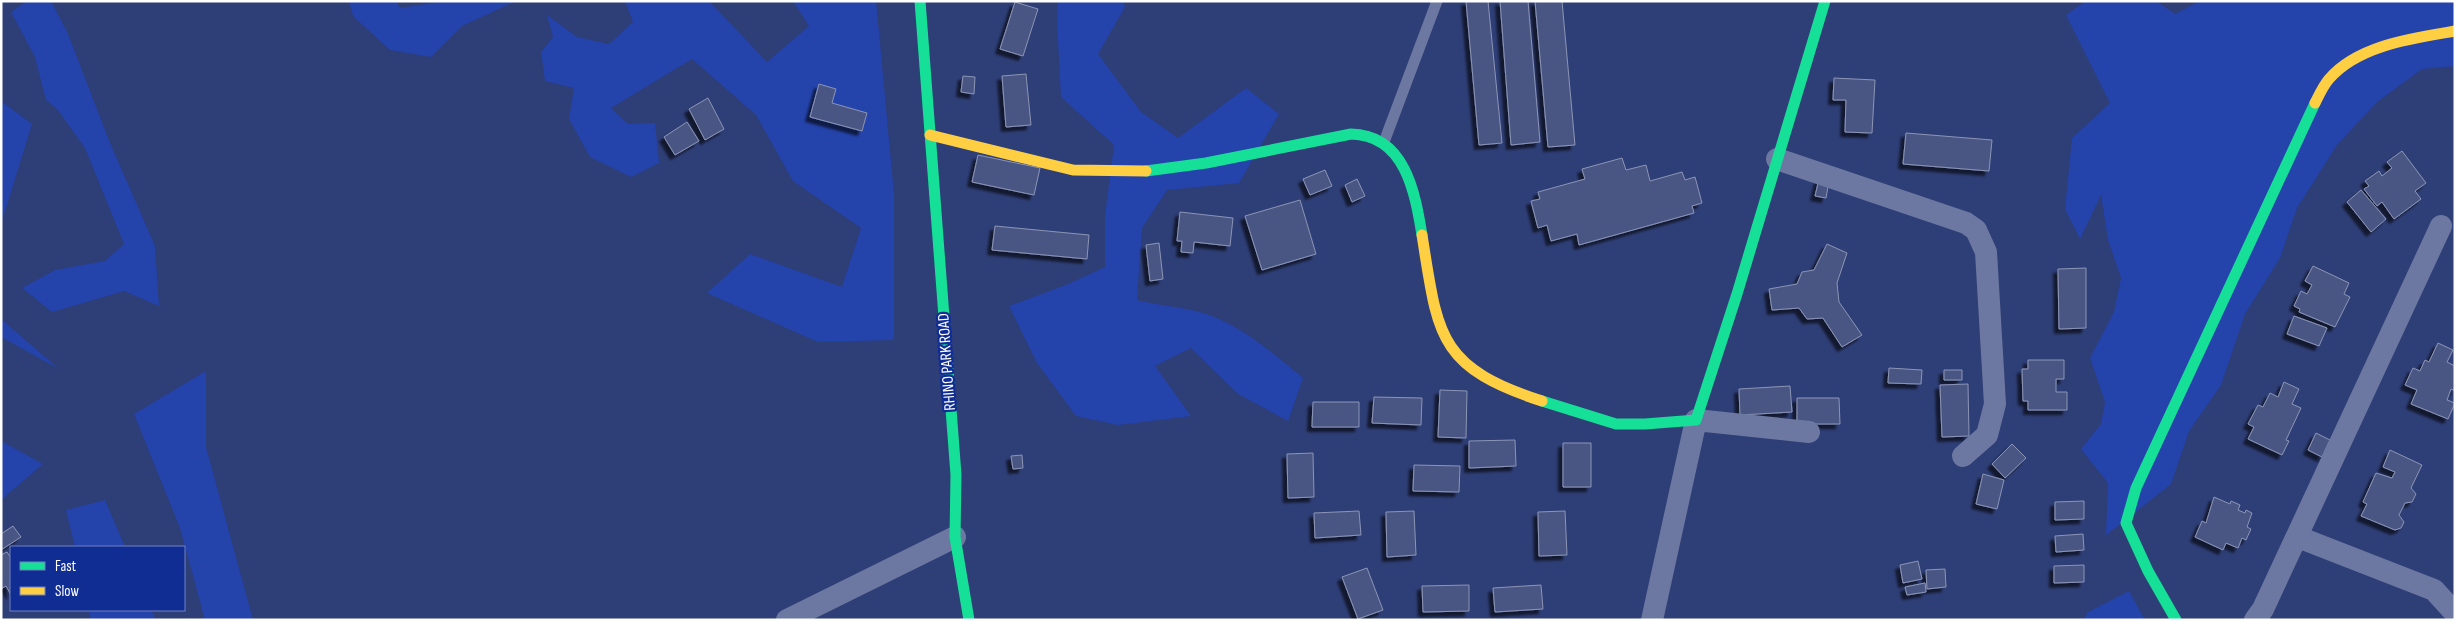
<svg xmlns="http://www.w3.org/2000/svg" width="2456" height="621" font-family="'Sofia Sans Condensed',sans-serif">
  <defs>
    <filter id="shadow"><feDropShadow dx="-4.5" dy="4.5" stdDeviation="1" flood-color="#0009"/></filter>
  </defs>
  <rect width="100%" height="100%" fill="#2e3e76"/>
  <path fill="#2443ab" d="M 27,1 L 51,1 L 68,34 L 110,143 L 155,246 L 159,306 L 124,291 L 52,312 L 22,288 L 55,270 L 105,261 L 124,244 L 85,148 L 57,109 L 46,100 L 35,57 L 11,12 Z
    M 349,1 L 396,1 L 400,8 L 445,1 L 516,1 L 462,26 L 431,57 L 390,50 L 353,16 Z
    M 625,1 L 709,1 L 767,62 L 809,26 L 793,1 L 876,1 L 894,194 L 894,340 L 818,342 L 707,293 L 750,254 L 842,287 L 861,228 L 793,181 L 756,115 L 692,59 L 611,108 L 628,124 L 655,123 L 659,163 L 631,177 L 590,157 L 569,119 L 574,88 L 545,81 L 541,52 L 553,37 L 547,15 L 577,37 L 609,44 L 633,22 Z
    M 1058,1 L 1123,1 L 1125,7 L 1098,54 L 1141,112 L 1178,138 L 1246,88 L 1279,114 L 1239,183 L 1167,190 L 1142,228 L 1137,300 C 1155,305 1174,306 1191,310 C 1235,319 1270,351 1303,378 L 1288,421 L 1238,394 L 1191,348 L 1155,366 L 1191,416 L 1118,425 L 1076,416 L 1037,363 L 1009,306 L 1066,285 L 1105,267 L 1105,216 L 1114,145 L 1061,97 L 1057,20 Z
    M 2086,1 L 2156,1 L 2175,14 L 2200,1 L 2455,1 L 2455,66 L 2422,69 L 2377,102 L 2337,145 L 2297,208 L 2280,258 L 2245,314 L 2221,385 L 2189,431 L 2171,484 L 2106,535 L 2108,483 L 2081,449 L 2101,424 L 2105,402 L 2090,358 L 2114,312 L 2121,278 L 2108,240 L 2101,195 L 2080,239 L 2065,209 L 2072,138 L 2110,103 L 2066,15 Z
    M 1,101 L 32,124 L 1,224 Z
    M 1,319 L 59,369 L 1,337 Z
    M 206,371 L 206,447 L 253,620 L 205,620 L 180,528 L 134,414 Z
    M 1,441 L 43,464 L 1,500 Z
    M 105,500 L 125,547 L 75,547 L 66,510 Z
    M 2129,591 L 2145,620 L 2083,620 L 2088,612 Z
    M 89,610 L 151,610 L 156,620 L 91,620 Z"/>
  <path fill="#4a5784" stroke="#8c95b6" filter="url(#shadow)" d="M 1466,1 L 1488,1 L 1502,143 L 1479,145 Z
    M 1500,1 L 1528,1 L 1540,142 L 1511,145 Z
    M 1535,1 L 1562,1 L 1575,145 L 1548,147 Z
    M 1015,2 L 1038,9 L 1023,56 L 1000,49 Z
    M 1026,74 L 1031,125 L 1006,127 L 1002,76 Z
    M 963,76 L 975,77 L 974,94 L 961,92 Z
    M 1834,78 L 1875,80 L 1872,133 L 1845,132 L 1846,100 L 1833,100 Z
    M 819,84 L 836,89 L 832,103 L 867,113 L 862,131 L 810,117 Z
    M 708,98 L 724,129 L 705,140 L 689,109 Z
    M 687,122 L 699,141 L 675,155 L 664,137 Z
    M 1906,133 L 1992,140 L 1989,171 L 1903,164 Z
    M 2402,151 L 2426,183 L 2415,191 L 2421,199 L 2394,219 L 2382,202 L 2377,206 L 2364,189 L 2369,186 L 2365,181 L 2379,171 L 2382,176 L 2392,168 L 2387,162 Z
    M 978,155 L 1040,168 L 1034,195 L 972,182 Z
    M 1622,158 L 1626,170 L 1646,165 L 1650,181 L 1682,172 L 1685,180 L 1695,177 L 1702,203 L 1692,206 L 1694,213 L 1579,245 L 1577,234 L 1551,241 L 1547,225 L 1538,228 L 1531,201 L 1540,199 L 1538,192 L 1585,179 L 1582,169 Z
    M 1325,170 L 1332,186 L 1310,195 L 1303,179 Z
    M 1357,179 L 1365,196 L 1352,202 L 1345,185 Z
    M 1819,179 L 1829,181 L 1826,198 L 1815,196 Z
    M 2361,190 L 2386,219 L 2371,232 L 2347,202 Z
    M 1300,200 L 1316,254 L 1262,270 L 1245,216 Z
    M 1180,212 L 1233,218 L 1230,246 L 1194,242 L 1193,253 L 1181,252 L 1182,241 L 1177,241 Z
    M 995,226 L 1089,235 L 1087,259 L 992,250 Z
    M 1159,243 L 1163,279 L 1150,281 L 1146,245 Z
    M 1827,244 L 1847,253 L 1837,283 L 1839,302 L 1862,335 L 1842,347 L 1823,318 L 1807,319 L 1799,308 L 1772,310 L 1769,289 L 1797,284 L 1802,272 L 1814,270 Z
    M 2313,266 L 2349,283 L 2344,294 L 2350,297 L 2335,327 L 2299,312 L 2300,309 L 2294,306 L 2301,291 L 2307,294 L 2312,285 L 2305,281 Z
    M 2086,268 L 2086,328 L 2059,329 L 2058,269 Z
    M 2294,316 L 2327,328 L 2319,346 L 2287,334 Z
    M 2438,343 L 2453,350 L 2447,362 L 2455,366 L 2455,391 L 2451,389 L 2447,400 L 2455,403 L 2448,419 L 2411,404 L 2417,390 L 2405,385 L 2413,368 L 2420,371 L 2425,360 L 2429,362 Z
    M 2028,360 L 2064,360 L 2064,379 L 2056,379 L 2056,392 L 2067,392 L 2067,410 L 2028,410 L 2028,401 L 2023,401 L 2022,369 L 2028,369 Z
    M 1889,368 L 1922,370 L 1921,384 L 1888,383 Z
    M 1944,370 L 1962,370 L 1962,380 L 1944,380 Z
    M 2284,382 L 2299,389 L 2292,404 L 2301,408 L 2286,440 L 2289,441 L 2282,455 L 2248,439 L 2254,427 L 2248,424 L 2258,405 L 2263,407 L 2270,393 L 2278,397 Z
    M 1968,384 L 1969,436 L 1942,437 L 1940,385 Z
    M 1790,386 L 1792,412 L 1740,415 L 1739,389 Z
    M 1440,390 L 1467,391 L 1466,438 L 1438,437 Z
    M 1374,397 L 1422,398 L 1421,425 L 1372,423 Z
    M 1797,398 L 1839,398 L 1840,424 L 1797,424 Z
    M 1313,402 L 1359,402 L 1359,427 L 1312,427 Z
    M 2316,433 L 2330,440 L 2322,457 L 2308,450 Z
    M 1515,440 L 1516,466 L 1469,468 L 1469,441 Z
    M 1563,443 L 1591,443 L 1591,487 L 1563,487 Z
    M 2012,444 L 2026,458 L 2005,478 L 1992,464 Z
    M 2390,450 L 2422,465 L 2411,488 L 2416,494 L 2412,502 L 2405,503 L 2399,515 L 2404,522 L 2401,528 L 2395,530 L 2361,516 L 2367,504 L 2363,502 L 2376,473 L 2392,478 L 2395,472 L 2383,467 Z
    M 1313,453 L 1314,497 L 1288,498 L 1287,454 Z
    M 1022,455 L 1023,468 L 1013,469 L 1011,456 Z
    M 1414,465 L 1460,466 L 1459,492 L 1413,491 Z
    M 1983,474 L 2004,480 L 1997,509 L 1976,504 Z
    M 2214,497 L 2230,504 L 2231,501 L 2240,505 L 2238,510 L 2245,513 L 2246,510 L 2252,513 L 2247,527 L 2251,529 L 2246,540 L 2242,538 L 2238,548 L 2226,543 L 2223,550 L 2195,537 L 2202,521 L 2206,523 Z
    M 2084,501 L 2084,519 L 2055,520 L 2055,502 Z
    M 1359,511 L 1361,535 L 1315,538 L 1314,513 Z
    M 1414,511 L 1416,555 L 1387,557 L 1386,512 Z
    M 1565,511 L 1567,555 L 1539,556 L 1538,512 Z
    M 13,526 L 21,537 L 1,550 L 1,534 Z
    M 2083,534 L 2084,550 L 2056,552 L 2055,536 Z
    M 7,552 L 11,558 L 11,595 L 6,586 L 1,589 L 1,555 Z
    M 1918,561 L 1922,579 L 1903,583 L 1900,565 Z
    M 2084,565 L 2084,582 L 2054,583 L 2054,566 Z
    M 1367,568 L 1383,610 L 1358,619 L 1342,577 Z
    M 1945,569 L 1946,587 L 1927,589 L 1926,570 Z
    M 1925,583 L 1926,592 L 1907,595 L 1905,587 Z
    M 1469,585 L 1469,611 L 1423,612 L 1422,586 Z
    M 1541,585 L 1543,609 L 1495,612 L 1493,588 Z"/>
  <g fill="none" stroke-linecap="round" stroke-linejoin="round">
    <path stroke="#6c78a1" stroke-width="11" d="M 1384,142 L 1437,1"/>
    <path stroke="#6c78a1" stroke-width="22" d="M 1777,159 L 1966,223 L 1976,230 L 1986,252 L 1995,404 L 1987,435 L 1963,456
      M 2298,537 L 2434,590 L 2455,613
      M 787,620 L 955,537
      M 1652,620 L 1696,420 L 1809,432
      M 2255,620 L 2263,609 L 2441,226"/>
    <path stroke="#16e098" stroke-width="11" d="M 920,1 L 956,475 L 955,537 L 969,620
      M 1146,171 L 1206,163 L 1351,134 C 1405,135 1415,192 1422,235
      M 1542,401 L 1616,424 L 1645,424 L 1696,420 L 1737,294 L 1825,1
      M 2176,620 L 2148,571 L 2126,523 L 2136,488 L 2315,103"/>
    <path stroke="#ffcf43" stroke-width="11" d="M 2315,103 C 2319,95 2323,86 2329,79 C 2358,45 2414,38 2455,31
      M 930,135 L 1073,170 L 1146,171
      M 1422,235 C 1438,335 1437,367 1542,401"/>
  </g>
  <g text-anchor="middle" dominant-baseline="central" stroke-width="4.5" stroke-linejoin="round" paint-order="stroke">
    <g font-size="16" fill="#fff" stroke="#102d94">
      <text transform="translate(947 362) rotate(-94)">RHINO PARK ROAD</text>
    </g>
  </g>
  <rect width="2456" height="621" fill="none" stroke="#ffffff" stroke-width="5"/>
  <rect x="10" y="546" width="175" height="65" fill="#102d94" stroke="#7081bf"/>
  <rect x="20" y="562" width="25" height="8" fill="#16e098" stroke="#7081bf"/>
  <text x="55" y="571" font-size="15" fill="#ffffff">Fast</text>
  <rect x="20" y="587" width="25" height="8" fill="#ffcf43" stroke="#7081bf"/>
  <text x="55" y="596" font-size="15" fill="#ffffff">Slow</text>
</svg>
